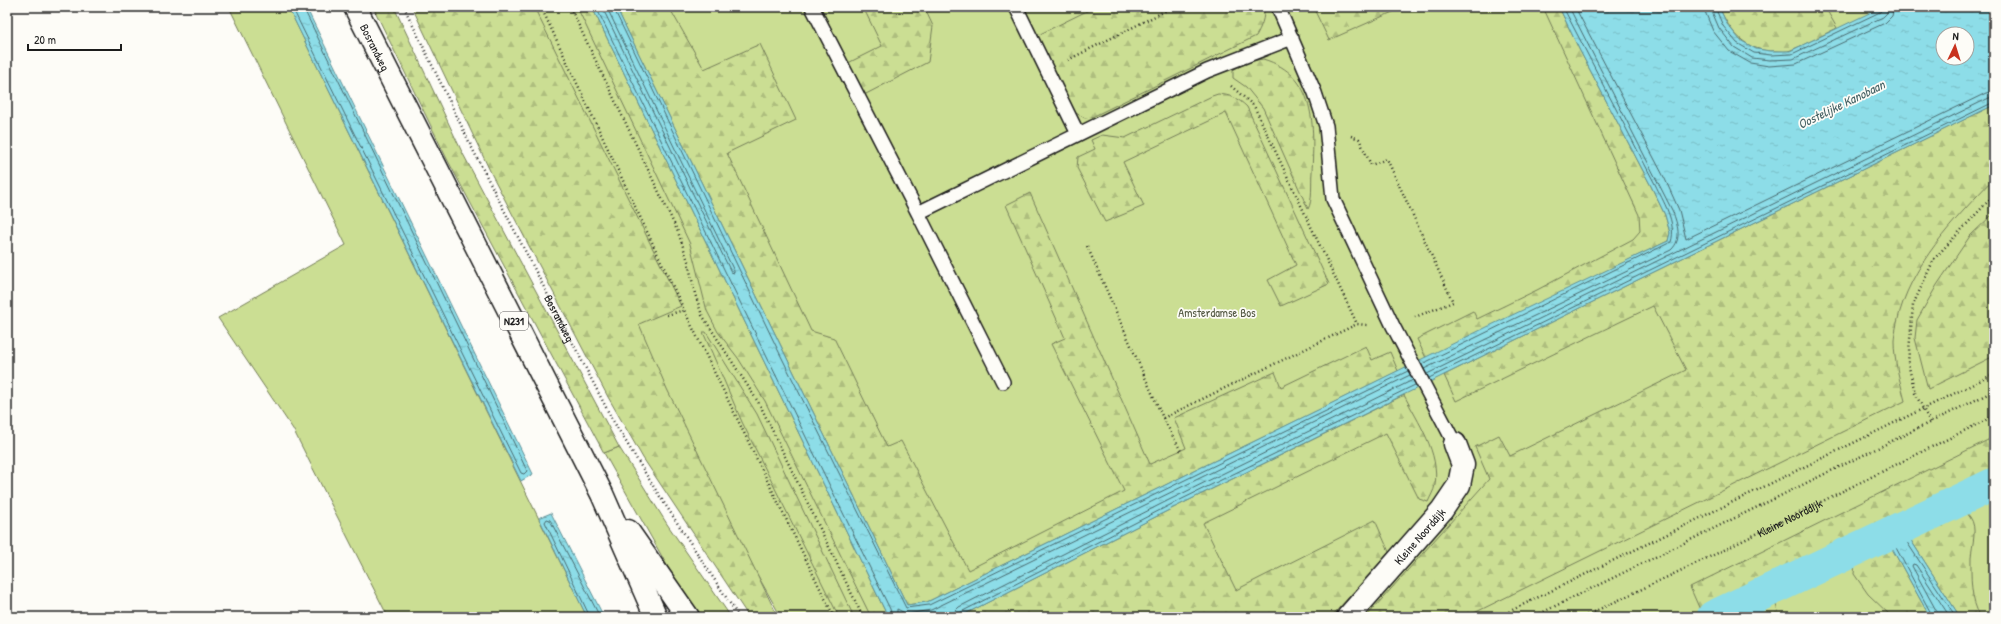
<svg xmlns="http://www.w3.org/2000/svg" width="2001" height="624" font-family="'Patrick Hand',sans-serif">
  <defs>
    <pattern id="forest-firs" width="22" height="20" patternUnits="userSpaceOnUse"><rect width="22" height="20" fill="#cbde93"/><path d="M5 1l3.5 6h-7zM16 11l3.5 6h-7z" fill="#aebe7e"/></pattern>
    <pattern id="water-ripples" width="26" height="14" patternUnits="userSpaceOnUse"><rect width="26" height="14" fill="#8ddde8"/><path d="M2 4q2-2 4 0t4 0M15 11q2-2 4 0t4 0" fill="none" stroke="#79bdc6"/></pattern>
  </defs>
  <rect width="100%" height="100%" fill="#fdfcf7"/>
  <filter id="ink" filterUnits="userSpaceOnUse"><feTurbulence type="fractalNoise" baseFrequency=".025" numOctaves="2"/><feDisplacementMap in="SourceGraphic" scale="8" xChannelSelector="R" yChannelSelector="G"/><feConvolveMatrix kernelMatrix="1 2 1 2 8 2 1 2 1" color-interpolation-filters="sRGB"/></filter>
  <g filter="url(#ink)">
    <path fill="#cbde93" stroke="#747d58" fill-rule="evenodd" d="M 229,7 L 288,7 L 587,617 L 388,617 L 293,429 L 218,318 L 346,245 Z
      M 439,7 L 1994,7 L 1994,617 L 781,617 ZM 1943,34 L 1967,34 L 1967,58 L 1943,58 Z
      M 619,447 L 667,524 L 731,617 L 700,617 L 674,578 L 604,453 Z"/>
    <path fill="url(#forest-firs)" stroke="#747d58" d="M 373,7 L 394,7 L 462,152 L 619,447 L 604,453 L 447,159 Z
      M 412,7 L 534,7 L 681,306 L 639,324 L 667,389 L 778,617 L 749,617 L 643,458 L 608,397 L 492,175 Z
      M 577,7 L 592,7 L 888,617 L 871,617 L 765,401 L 738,358 L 718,332 L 707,311 L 690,244 Z
      M 616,7 L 669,7 L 704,69 L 760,44 L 796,120 L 727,153 L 811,331 L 834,338 L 887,447 L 901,441 L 968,570 L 1124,491 L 1051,344 L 1065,338 L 1006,205 L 1030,193 L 1150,464 L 1186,448 L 1174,418 L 1275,372 L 1281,387 L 1366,346 L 1372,360 L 1390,352 L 1398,371 L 927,602 L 907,605 Z
      M 863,7 L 924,7 L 933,26 L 928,62 L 864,95 L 848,63 L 882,46 Z
      M 1095,7 L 1264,7 C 1265,18 1261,27 1256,36 L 1092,117 L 1085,118 L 1074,112 L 1036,36 Z
      M 1313,7 L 1404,7 L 1329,40 Z
      M 1543,7 L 1559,7 L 1579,49 L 1651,186 L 1665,215 L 1670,233 L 1668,241 L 1426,358 L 1417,339 L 1473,311 L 1477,319 L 1537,290 L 1633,239 L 1640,231 L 1639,215 Z
      M 1719,7 L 1825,7 L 1837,28 C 1822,35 1807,44 1791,50 C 1787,52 1781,51 1776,51 C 1746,52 1730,32 1719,7 Z
      M 1263,59 C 1317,75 1314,126 1312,172 C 1311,182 1313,201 1308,209 L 1263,108 L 1246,87 L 1233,78 L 1233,70 L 1247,62 Z
      M 1218,94 C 1230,95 1238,98 1247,107 L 1329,284 L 1281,306 L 1268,280 L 1296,265 L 1226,113 L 1123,162 L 1144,206 L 1105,222 L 1077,168 L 1078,157 L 1095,149 L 1091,140 L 1102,135 L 1125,138 L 1212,96 Z
      M 1994,105 L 1994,178 C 1955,219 1909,266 1897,323 C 1896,329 1894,335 1894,341 C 1894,361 1900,381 1905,401 L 1466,617 L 1366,617 L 1489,479 L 1475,447 L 1499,435 L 1510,456 L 1686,370 L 1653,306 L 1456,401 L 1444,375 Z
      M 1994,213 L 1994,356 L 1928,389 L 1915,338 L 1917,320 L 1937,285 L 1970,236 Z
      M 703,332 L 706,332 L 757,414 L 854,617 L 839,617 L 742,422 Z
      M 1404,395 C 1418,422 1440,453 1435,485 C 1434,491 1430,497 1428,502 L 1419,499 L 1386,433 L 1203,523 L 1236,590 L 1375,520 L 1389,552 L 1331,617 L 959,617 L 1173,508 Z
      M 1994,437 L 1994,468 L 1941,494 C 1951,501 1963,507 1970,517 C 1978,528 1972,545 1971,557 C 1971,575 1970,601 1981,617 L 1960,617 L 1896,517 L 1879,525 L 1930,617 L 1892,617 L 1868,594 L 1854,574 L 1857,536 L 1760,584 L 1775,602 L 1780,617 L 1692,617 L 1701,612 L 1690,587 Z"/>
    <path fill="url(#water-ripples)" stroke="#609096" fill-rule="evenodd" d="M 288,7 L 306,7 L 533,474 L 521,481 Z
      M 592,7 L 616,7 L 907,605 L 927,602 L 1487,327 L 1668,241 L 1670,233 L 1665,215 L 1651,186 L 1579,49 L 1559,7 L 1719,7 L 1727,24 L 1740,40 L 1756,49 L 1771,51 L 1790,51 L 1882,7 L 1994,7 L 1994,105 L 1173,508 L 959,617 L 888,617 ZM 1943,34 L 1967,34 L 1967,58 L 1943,58 Z
      M 551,513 L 604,617 L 587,617 L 539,518 Z
      M 1896,517 L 1960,617 L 1930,617 L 1879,525 Z"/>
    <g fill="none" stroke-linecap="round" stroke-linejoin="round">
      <path stroke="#49696e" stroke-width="1" d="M 292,7 L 521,473 L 524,474 L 527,471 L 505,424 L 303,7
        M 596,7 L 890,609 L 892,617
        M 602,7 L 731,272 L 734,273 L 734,271 L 609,12 L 608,7
        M 613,7 L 776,346 L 906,608 L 929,605 L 1408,371
        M 1575,7 L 1665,179 L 1679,210 L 1686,239 L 1986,93 L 1994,91
        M 1704,7 L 1706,14 L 1713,31 L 1729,51 L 1750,63 L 1769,66 L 1796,64 L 1885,23 L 1892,16 L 1894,7
        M 1710,7 L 1719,28 L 1734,47 L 1752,58 L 1770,60 L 1793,59 L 1883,17 L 1887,13 L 1888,7
        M 1715,7 L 1723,26 L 1737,43 L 1754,53 L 1771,55 L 1792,54 L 1880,12 L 1883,7
        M 1422,364 L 1671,242 C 1677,223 1663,201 1655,184 L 1563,7
        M 1424,369 L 1671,250 C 1683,239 1677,224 1673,212 L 1569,7
        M 1427,374 L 1989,98 L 1994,97
        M 1429,378 L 1994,102
        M 590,617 L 545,522 L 547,519 L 550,520 L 600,617
        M 897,617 L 897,609 L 907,614 L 931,610 L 1410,375
        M 953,617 L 954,612 L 959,607 L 1169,500 L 1413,380
        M 958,617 L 961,612 L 1172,504 L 1415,385
        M 1933,617 L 1886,529 L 1886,526 L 1893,523 L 1895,524 L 1956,617
        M 1938,617 L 1937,612 L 1912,566 L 1913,564 L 1916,565 L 1950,617"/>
      <path stroke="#8ddde8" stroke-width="33" d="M 1713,617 L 1994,484"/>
      <g stroke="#1c1c1c" stroke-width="16">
        <path id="service" d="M 812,7 L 918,213 L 1207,71 L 1292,38
          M 1016,7 L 1078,134
          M 1278,7 L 1315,93 L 1326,126 L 1333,199 L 1393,326 L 1455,444
          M 918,213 L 1003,382"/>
      </g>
      <g stroke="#1c1c1c" stroke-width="25">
        <g id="minor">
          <path id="s3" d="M 1348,617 L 1442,510 L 1459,485 L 1463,465 L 1455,444"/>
        </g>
      </g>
      <g stroke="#1c1c1c" stroke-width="25">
        <g id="primary">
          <path id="s4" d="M 355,7 L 602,494 L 656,617"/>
          <path d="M 628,531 L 688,617"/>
        </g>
      </g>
      <g stroke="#1c1c1c" stroke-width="2.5" stroke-dasharray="1 3" stroke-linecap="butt">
        <path id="s1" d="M 404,7 L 474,152 L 612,419 L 655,489 L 739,617"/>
        <path d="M 541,7 L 684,310 L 834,617"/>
        <path d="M 570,7 L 678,232 L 688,261 L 695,294 L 702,315 L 760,405 L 863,617"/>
        <path d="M 1068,60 L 1173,7"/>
        <path d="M 1231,86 L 1254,106 L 1357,324"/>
        <path d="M 1351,136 L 1359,139 L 1371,165 L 1387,159 L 1453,302 L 1415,317"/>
        <path d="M 1087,246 L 1163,418 L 1182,453"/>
        <path d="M 667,315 L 684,310"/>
        <path d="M 1163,418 L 1357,324 L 1367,325"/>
        <path d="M 1930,422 L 1915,393 L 1908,363 L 1913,305 L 1934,259 L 1994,195"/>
        <path d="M 1498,617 L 1994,374"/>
        <path d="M 1533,617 L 1994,391"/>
        <path id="s2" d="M 1583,617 L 1722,551 L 1994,416"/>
      </g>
      <use href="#service" stroke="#fdfcf7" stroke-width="13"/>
      <use href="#minor" stroke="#fdfcf7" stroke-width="22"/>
      <use href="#primary" stroke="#fdfcf7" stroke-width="22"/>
    </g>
  </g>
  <g text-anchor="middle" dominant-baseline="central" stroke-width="3.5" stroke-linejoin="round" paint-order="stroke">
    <rect fill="#fdfcf7" stroke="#605f5e" stroke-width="1" x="500" y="312" width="28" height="18" rx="3"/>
    <g font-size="11" font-weight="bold" fill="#1c1c1c">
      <text x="514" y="321">N231</text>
    </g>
    <g font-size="12" fill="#1c1c1c" stroke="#fdfcf7">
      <text stroke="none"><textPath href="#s4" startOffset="45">Bosrandweg</textPath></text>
      <text stroke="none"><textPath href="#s1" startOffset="348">Bosrandweg</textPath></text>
      <text stroke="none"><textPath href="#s2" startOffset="229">Kleine Noorddijk</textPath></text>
      <text stroke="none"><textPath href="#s3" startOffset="108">Kleine Noorddijk</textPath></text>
    </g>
    <g font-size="12" fill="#515640" stroke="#fdfcf7">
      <text x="1217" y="312">Amsterdamse Bos</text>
    </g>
    <g font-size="13" font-style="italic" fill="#446063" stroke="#fdfcf7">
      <text transform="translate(1841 104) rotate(-26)">Oostelijke Kanobaan</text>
    </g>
  </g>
  <rect width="2001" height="624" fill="none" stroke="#fdfcf7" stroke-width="24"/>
  <rect x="12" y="12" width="1977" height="600" fill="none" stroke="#1c1c1c" stroke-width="1.5" filter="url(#ink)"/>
  <g transform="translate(1955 46) rotate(4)"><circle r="19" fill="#fdfcf7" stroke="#a3a29f"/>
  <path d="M0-3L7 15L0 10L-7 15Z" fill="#c8321e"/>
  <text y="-6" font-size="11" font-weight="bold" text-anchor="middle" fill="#1c1c1c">N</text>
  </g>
  <path d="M28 44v6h93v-6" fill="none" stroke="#1c1c1c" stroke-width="2"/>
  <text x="34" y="44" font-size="12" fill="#1c1c1c" stroke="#fdfcf7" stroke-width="3" paint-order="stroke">20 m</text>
</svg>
